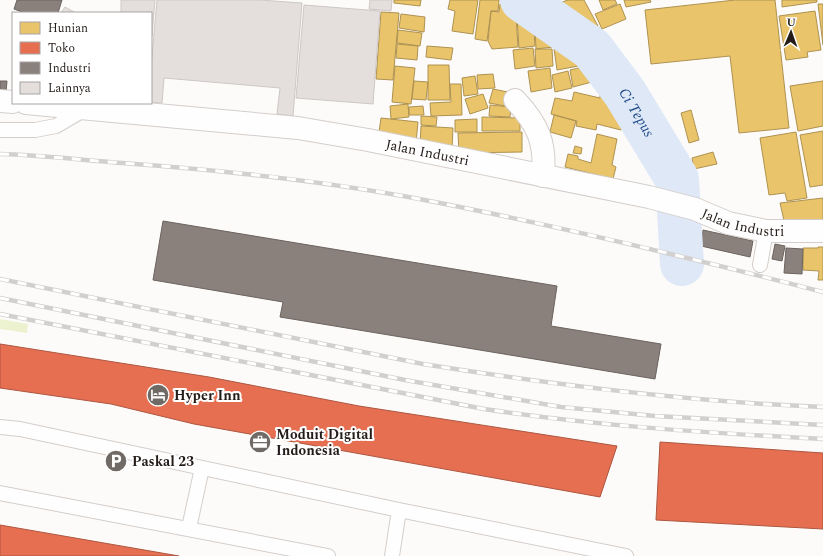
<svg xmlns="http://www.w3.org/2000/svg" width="823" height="556" font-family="Spectral,serif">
  <rect width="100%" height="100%" fill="#fdfbf9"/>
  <path fill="#ecf2d0" d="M 0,319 L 28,324 L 27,333 L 0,329 Z"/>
  <path fill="#e9c46a" stroke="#ae9251" d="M 394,0 L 421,0 L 420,6 L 394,3 Z
    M 450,0 L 478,0 L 473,34 L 452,31 L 455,11 L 448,9 Z
    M 480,0 L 499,0 L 498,11 L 491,11 L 487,41 L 475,39 Z
    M 549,0 L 558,0 L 559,1 L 551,4 Z
    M 568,0 L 584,0 L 598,26 L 587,31 L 556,4 Z
    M 599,0 L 615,0 L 617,4 L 603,10 Z
    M 624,0 L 650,0 L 651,2 L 626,7 Z
    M 735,0 L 775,0 L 789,128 L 739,133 L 730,56 L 651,64 L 645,10 Z
    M 782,0 L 817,0 L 817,2 L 782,7 Z
    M 500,4 L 510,4 L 516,16 L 518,47 L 492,49 L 488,41 L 491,11 L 499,12 Z
    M 620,4 L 626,19 L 602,29 L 595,14 Z
    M 818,4 L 823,4 L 823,45 Z
    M 815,11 L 821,50 L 807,52 L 808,57 L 786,60 L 779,16 Z
    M 381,12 L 399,13 L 393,80 L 376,79 Z
    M 401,14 L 425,17 L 424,32 L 399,28 Z
    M 531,16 L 531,18 L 533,17 L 535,46 L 519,48 L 517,17 Z
    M 599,27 L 609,47 L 602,50 L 591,32 Z
    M 551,28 L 553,47 L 536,49 L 535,29 Z
    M 398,30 L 422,33 L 420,46 L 397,43 Z
    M 397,44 L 418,46 L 417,60 L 396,58 Z
    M 427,46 L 453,48 L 451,60 L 426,57 Z
    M 568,47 L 570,56 L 582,54 L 584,65 L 557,70 L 554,49 Z
    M 533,48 L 535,66 L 515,69 L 513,50 Z
    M 535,49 L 552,49 L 553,66 L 536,68 Z
    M 428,65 L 449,65 L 450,100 L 428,100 Z
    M 395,66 L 415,68 L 411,104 L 392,102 Z
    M 587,66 L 592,82 L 573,87 L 570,70 Z
    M 550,68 L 552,88 L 531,92 L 528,71 Z
    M 568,71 L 572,88 L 555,92 L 552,75 Z
    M 493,74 L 495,88 L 478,89 L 477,75 Z
    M 475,76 L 478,94 L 464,96 L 462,78 Z
    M 414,81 L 428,82 L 426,100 L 412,99 Z
    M 823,81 L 823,126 L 798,131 L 790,86 Z
    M 450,84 L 461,84 L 462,115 L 431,116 L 430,103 L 451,102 Z
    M 493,89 L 513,93 L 511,107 L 489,103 Z
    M 574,92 L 600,98 L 600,94 L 617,98 L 615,109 L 625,112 L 621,130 L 597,124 L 596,130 L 576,126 L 577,121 L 551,114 L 555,98 L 572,101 Z
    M 483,94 L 488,108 L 470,114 L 465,99 Z
    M 408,104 L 409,117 L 391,119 L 390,106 Z
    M 490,105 L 511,107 L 510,117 L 489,116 Z
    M 423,106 L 424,115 L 409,115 L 409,107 Z
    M 691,110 L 699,140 L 689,143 L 681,113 Z
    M 554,115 L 576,121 L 571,138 L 550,132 Z
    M 421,116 L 437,117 L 436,126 L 421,125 Z
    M 482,117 L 520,118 L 520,131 L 482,131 Z
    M 381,118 L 418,122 L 416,143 L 378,139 Z
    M 477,119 L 477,132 L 455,132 L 455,120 Z
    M 421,126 L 453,128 L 452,149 L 420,146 Z
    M 823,131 L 823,185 L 810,187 L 800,135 Z
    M 522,132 L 522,152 L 459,153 L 458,133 Z
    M 796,132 L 807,198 L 787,201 L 785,193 L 769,195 L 760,138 Z
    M 597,134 L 617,139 L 612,165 L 616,167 L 613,179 L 565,167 L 568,154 L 578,156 L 578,159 L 591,163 Z
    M 575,146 L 582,148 L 581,154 L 573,153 Z
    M 713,152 L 717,164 L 694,169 L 692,158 Z
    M 823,198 L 823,223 L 785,225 L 780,203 Z
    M 818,247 L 823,247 L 823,280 L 818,280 L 819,271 L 803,270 L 803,248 L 818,248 Z"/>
  <path fill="#e76f51" stroke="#ac5640" d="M 0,344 L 209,377 L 359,406 L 617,446 L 600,497 L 194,424 L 111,404 L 0,388 Z
    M 660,442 L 823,453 L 823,529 L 656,520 Z
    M 0,525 L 179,556 L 0,556 Z"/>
  <path fill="#8a817c" stroke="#6b635e" d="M 17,0 L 62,0 L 58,13 L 25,13 L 14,9 Z
    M 0,81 L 7,81 L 6,92 L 0,91 Z
    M 163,221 L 557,286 L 551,326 L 661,344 L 655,379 L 280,317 L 283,302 L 153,280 Z
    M 703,230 L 753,241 L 750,257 L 701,246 Z
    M 775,244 L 785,246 L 782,261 L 772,259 Z
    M 786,248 L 803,249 L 802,274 L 784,273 Z"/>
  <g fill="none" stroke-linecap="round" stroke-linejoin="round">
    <path stroke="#dee8f7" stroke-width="44" id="s1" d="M 522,0 L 592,49 L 625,93 L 677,179 L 682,264"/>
  </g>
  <path fill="#e4dfdc" stroke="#cdc8c5" d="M 121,0 L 155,0 L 152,36 L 151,13 L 121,13 Z
    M 157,0 L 260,0 L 302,3 L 293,116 L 277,114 L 280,88 L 164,78 L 162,103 L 151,102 L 151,68 Z
    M 370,0 L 392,0 L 391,11 L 369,9 Z
    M 304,5 L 380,11 L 373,104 L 296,98 Z
    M 65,7 L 76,13 L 61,13 Z"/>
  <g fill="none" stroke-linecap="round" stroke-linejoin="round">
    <g stroke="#d3cecb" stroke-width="16">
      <path id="lane" d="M 0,130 L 35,130 L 56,126 L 85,109
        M 760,265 L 766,231
        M 0,427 L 20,429 L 399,510 L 626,556
        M 0,493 L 328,556
        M 189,528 L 202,468
        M 392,556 L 399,510"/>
    </g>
    <g stroke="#d3cecb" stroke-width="24">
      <g id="street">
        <path d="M 515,100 C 538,124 546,143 543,176"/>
        <path d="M 0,101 L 13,102"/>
        <path id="s2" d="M 26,103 L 298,128 L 368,140 L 649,197 L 695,209 L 728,223 L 766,231 L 823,231"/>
      </g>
    </g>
    <use href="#lane" stroke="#fffefe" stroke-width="14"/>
    <use href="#street" stroke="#fffefe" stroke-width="22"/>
    <g stroke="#d1d0ce" stroke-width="4.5">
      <path id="rail" d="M 0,154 C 40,155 81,160 122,163 C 219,170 317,180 414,198 C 551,224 687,257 823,292
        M 0,279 L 423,364 C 555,385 689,402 823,407
        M 0,298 L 405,380 L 561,407 L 655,416 L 823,425
        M 0,314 L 484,409 C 597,426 709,433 823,439"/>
    </g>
    <use href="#rail" stroke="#fff" stroke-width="3" stroke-dasharray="9" stroke-linecap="butt"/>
  </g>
  <defs>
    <g id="hotel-disc" transform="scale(1.15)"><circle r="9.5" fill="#706a67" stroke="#fff"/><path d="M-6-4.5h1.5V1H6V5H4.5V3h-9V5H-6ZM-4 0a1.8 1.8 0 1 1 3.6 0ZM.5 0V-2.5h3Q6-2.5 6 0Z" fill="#fff"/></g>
    <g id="office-disc" transform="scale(1.15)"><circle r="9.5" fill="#706a67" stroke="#fff"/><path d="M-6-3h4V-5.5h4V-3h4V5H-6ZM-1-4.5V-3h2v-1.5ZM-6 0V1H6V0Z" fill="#fff"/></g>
    <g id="parking-disc" transform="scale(1.15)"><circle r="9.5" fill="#706a67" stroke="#fff"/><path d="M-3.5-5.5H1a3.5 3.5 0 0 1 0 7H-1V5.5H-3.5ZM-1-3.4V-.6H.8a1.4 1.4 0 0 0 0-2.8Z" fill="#fff"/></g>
  </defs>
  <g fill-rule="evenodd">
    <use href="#hotel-disc" x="158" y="395"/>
    <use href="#office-disc" x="260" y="442"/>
    <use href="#parking-disc" x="116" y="461"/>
  </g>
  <g text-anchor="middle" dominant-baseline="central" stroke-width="4" stroke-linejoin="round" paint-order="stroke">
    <g font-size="14" fill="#241c18" stroke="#fff">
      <text stroke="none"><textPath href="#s2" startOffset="405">Jalan Industri</textPath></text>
      <text stroke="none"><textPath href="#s2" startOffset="729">Jalan Industri</textPath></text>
    </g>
    <g font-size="14" font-weight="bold" fill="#241c18" stroke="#fff" text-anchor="start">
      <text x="174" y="395">Hyper Inn</text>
      <text x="276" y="434">Moduit Digital<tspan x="276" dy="16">Indonesia</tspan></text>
      <text x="132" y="461">Paskal 23</text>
    </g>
    <g font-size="15" font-style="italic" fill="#1d4988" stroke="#fff">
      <text stroke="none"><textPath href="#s1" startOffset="163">Ci Tepus</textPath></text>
    </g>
  </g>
  <rect x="12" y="12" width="140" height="92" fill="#ffffff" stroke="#a7a4a3"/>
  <rect x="20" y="22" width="20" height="12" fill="#e9c46a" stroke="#a7a4a3"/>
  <text x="48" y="32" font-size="12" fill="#241c18">Hunian</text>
  <rect x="20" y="42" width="20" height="12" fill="#e76f51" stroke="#a7a4a3"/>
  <text x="48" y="52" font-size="12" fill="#241c18">Toko</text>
  <rect x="20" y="62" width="20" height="12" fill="#8a817c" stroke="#a7a4a3"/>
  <text x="48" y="72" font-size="12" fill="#241c18">Industri</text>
  <rect x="20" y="82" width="20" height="12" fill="#e4dfdc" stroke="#a7a4a3"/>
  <text x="48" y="92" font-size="12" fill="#241c18">Lainnya</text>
  <g transform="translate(791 32) rotate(2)" stroke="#ffffff" stroke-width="3" paint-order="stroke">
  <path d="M0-3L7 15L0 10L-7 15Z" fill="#241c18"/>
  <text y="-6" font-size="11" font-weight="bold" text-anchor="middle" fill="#241c18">U</text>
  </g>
</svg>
